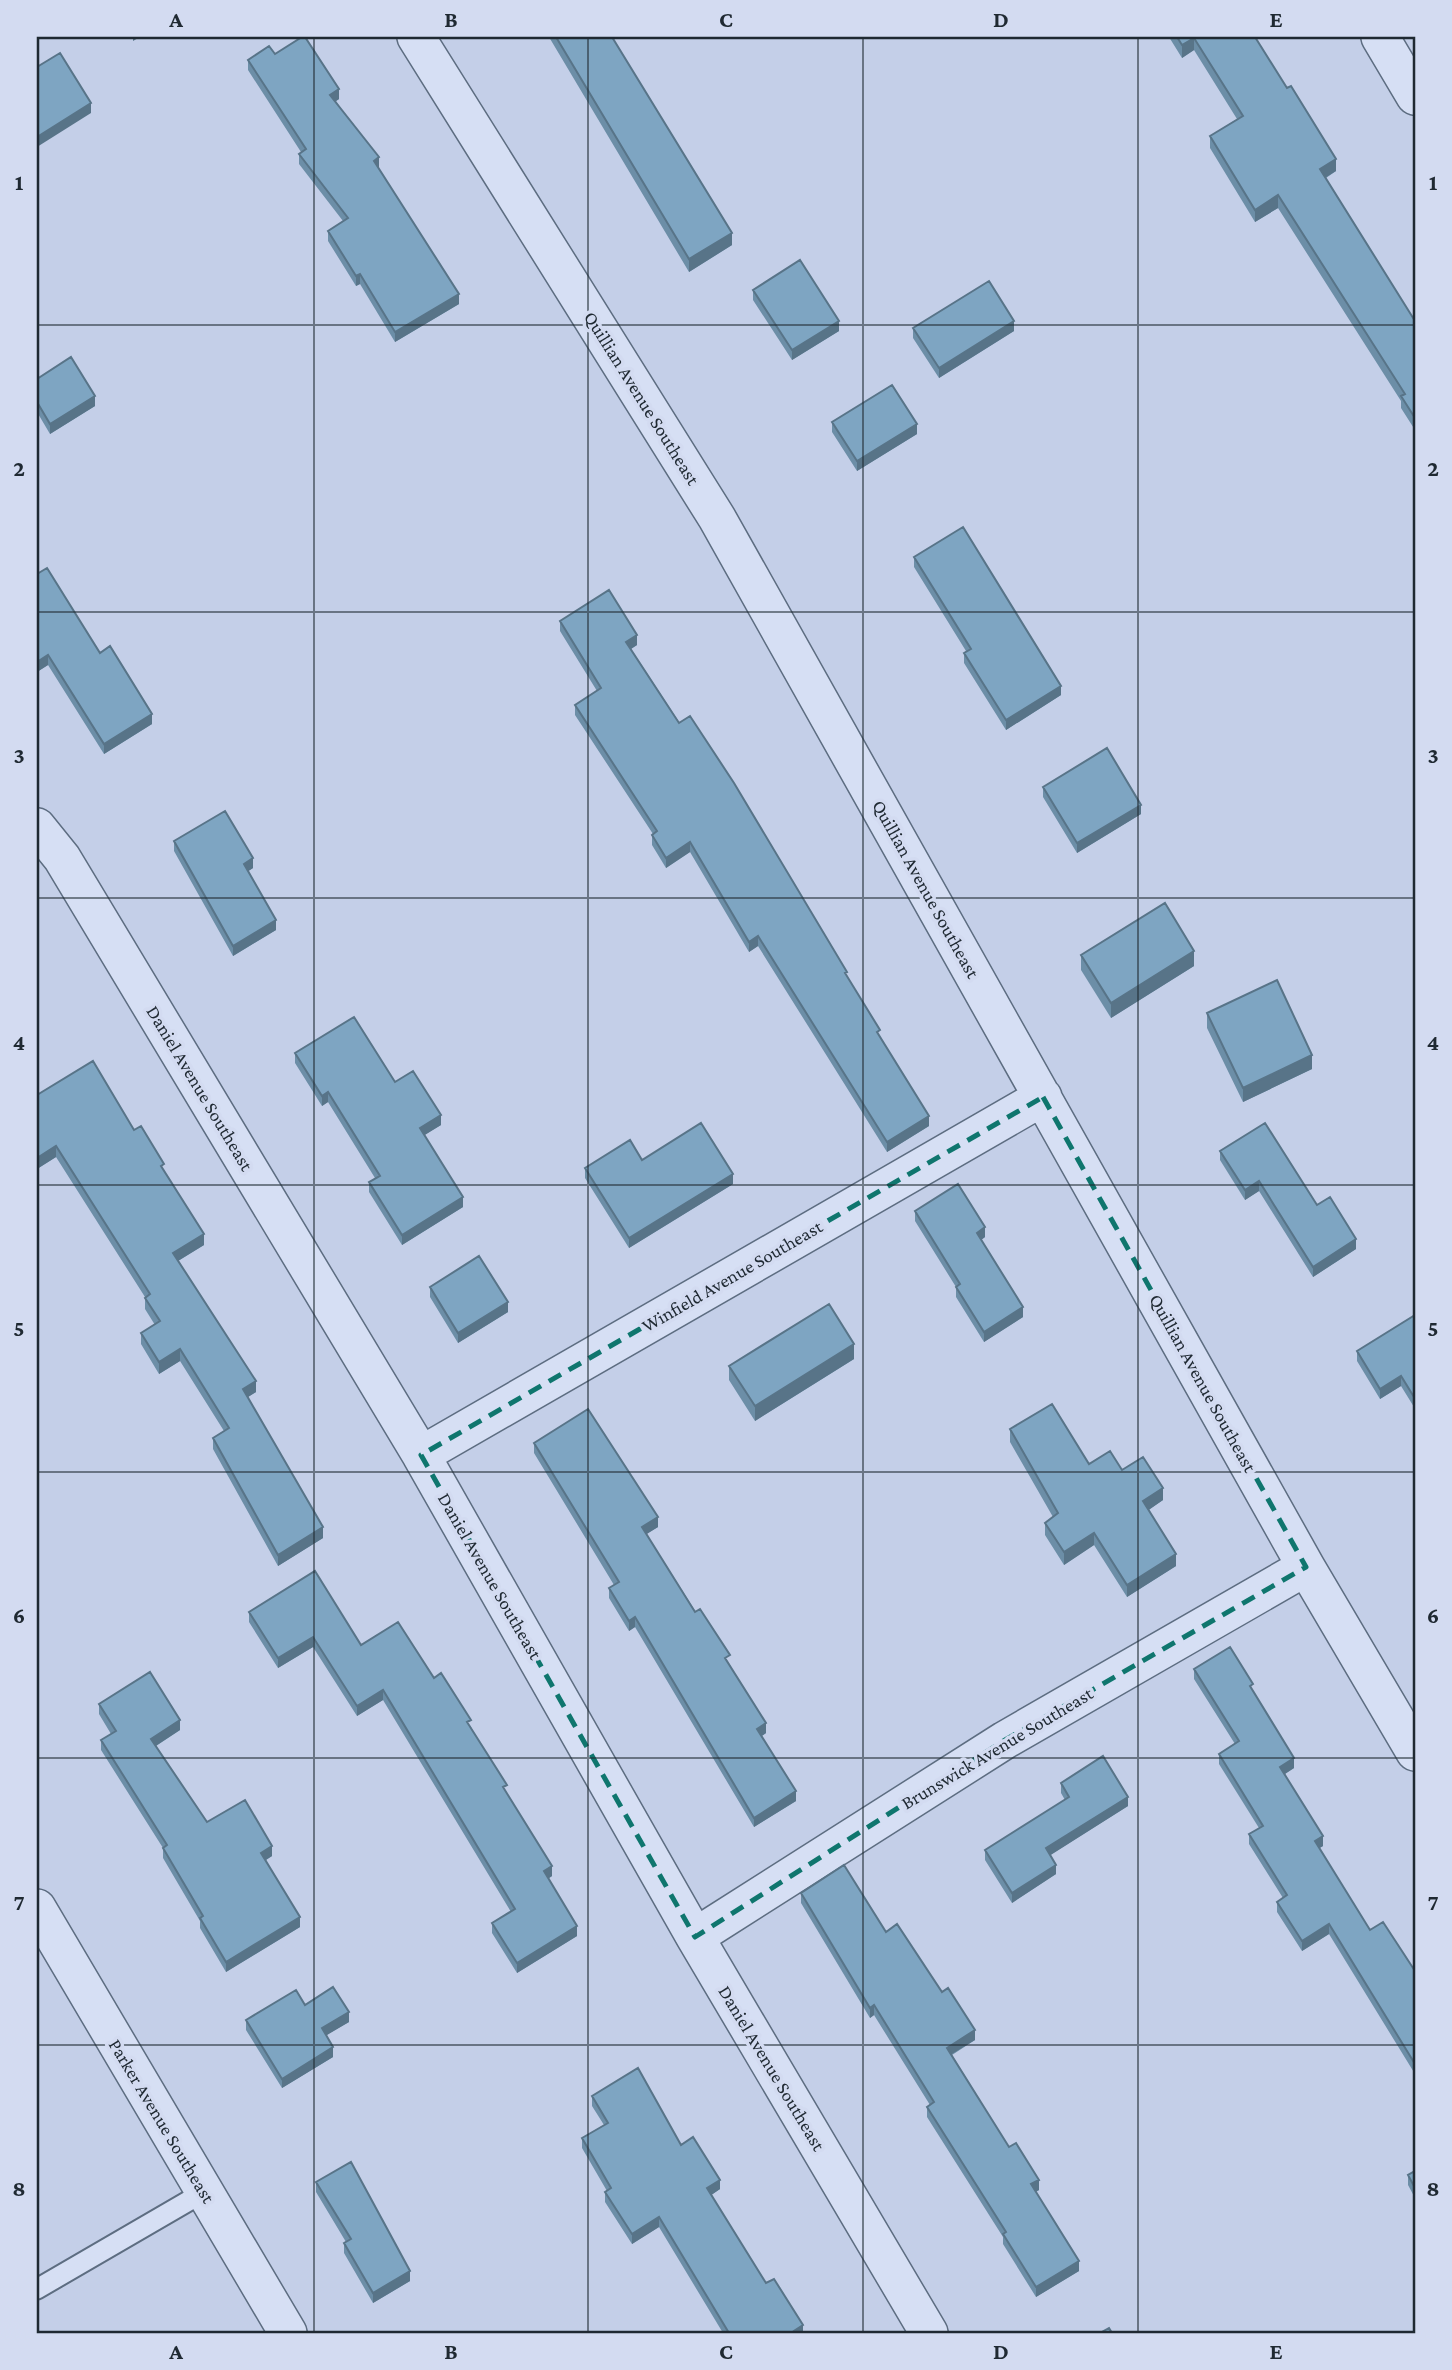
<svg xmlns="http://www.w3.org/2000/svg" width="1452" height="2370" font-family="'Crimson Pro',serif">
  <rect width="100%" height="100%" fill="#c4cfe8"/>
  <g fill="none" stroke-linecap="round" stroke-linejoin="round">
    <g stroke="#5d6d81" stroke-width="23">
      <path id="lane" d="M 37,2289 L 204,2192"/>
    </g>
    <g stroke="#5d6d81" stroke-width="40">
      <path id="street" d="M 416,37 L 717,518 L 1306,1567 L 1415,1752
        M 1380,37 L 1415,96
        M 37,827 L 62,858 L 421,1455 L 695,1937 L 929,2333
        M 421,1455 L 1043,1097
        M 37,1908 L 288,2333
        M 695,1937 L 1005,1740 L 1306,1567"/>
    </g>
    <use href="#lane" stroke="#d6dff4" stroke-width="19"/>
    <use href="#street" stroke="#d6dff4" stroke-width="37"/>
  </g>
  <path fill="#6c8ea7" d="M 549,37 L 612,37 L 732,245 L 689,272 Z
    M 1169,37 L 1255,37 L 1336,171 L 1326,178 L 1415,321 L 1415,430 L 1401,408 L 1401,401 L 1278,208 L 1255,222 L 1210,148 L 1210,136 L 1237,119 L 1194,50 L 1182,58 Z
    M 275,54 L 339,99 L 336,101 L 379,167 L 378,167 L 459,304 L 395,342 L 360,284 L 356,286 L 328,241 L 328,231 L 343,221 L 299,164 L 299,154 L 301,152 L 248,70 L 248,60 Z
    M 753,290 L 839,331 L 792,360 L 753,300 Z
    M 913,328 L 1014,331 L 939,378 L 913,338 Z
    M 37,379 L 95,406 L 50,434 L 37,412 Z
    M 832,422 L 917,434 L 857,471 L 832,432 Z
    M 914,557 L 1061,695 L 1006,730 L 964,663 L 964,653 L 966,651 L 914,567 Z
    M 37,574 L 100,653 L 152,724 L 104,754 L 48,665 L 37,672 Z
    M 560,621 L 637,645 L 631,649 L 847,977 L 929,1126 L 887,1152 L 758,946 L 749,952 L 690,852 L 666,868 L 652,845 L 652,835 L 653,834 L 575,715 L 575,705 L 597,691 L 560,631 Z
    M 1043,787 L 1141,814 L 1077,853 L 1043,797 Z
    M 174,841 L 253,868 L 248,871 L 276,930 L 233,956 L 174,851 Z
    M 1081,955 L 1194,966 L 1111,1018 L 1081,970 Z
    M 1207,1013 L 1312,1069 L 1243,1102 L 1207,1028 Z
    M 295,1053 L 395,1082 L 441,1125 L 424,1135 L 463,1207 L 402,1245 L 369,1192 L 369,1182 L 375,1178 L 328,1102 L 322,1106 L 295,1063 Z
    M 37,1095 L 134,1130 L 164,1171 L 204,1245 L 178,1261 L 256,1392 L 248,1397 L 323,1538 L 278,1566 L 213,1449 L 213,1438 L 224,1431 L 180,1361 L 159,1374 L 141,1344 L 141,1333 L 155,1325 L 145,1309 L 145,1297 L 56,1157 L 37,1169 Z
    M 1220,1151 L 1356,1249 L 1313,1277 L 1259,1191 L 1245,1200 L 1220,1160 Z
    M 642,1160 L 733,1184 L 629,1248 L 585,1178 L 585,1168 Z
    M 915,1211 L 985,1237 L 981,1240 L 1023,1317 L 984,1342 L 956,1297 L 956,1287 L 915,1221 Z
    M 430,1287 L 508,1312 L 458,1343 L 430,1297 Z
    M 1415,1315 L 1414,1407 L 1401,1386 L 1380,1399 L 1357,1361 L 1357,1351 Z
    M 854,1359 L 755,1421 L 729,1380 L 729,1366 Z
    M 1010,1429 L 1089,1464 L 1122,1470 L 1163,1500 L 1148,1510 L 1176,1566 L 1127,1597 L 1094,1545 L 1064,1565 L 1045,1535 L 1045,1523 L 1053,1517 L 1010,1442 Z
    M 534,1443 L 658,1527 L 646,1534 L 730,1665 L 766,1733 L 762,1736 L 796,1801 L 754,1827 L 635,1627 L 629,1631 L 609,1598 L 609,1588 L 614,1585 L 534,1453 Z
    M 249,1612 L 361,1645 L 434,1678 L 471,1727 L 552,1876 L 548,1879 L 577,1936 L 517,1973 L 492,1933 L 492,1923 L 511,1912 L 383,1700 L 357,1716 L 313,1647 L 278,1668 L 249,1622 Z
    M 1194,1669 L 1253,1691 L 1294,1768 L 1285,1774 L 1323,1846 L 1319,1848 L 1370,1930 L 1415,1971 L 1415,2074 L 1329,1934 L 1302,1951 L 1277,1912 L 1277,1902 L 1283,1898 L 1249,1844 L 1249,1834 L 1259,1828 L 1219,1764 L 1219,1754 L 1235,1744 L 1194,1679 Z
    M 99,1704 L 180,1730 L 156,1746 L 207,1822 L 272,1856 L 266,1860 L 300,1927 L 226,1972 L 200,1928 L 200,1921 L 163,1858 L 163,1848 L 101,1750 L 101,1740 L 111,1734 L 99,1714 Z
    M 1061,1783 L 1128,1806 L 1050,1855 L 1056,1874 L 1012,1903 L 985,1860 L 985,1850 L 1065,1800 L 1061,1793 Z
    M 801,1893 L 886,1932 L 942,1992 L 975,2040 L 952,2055 L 1009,2147 L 1039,2190 L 1036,2192 L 1079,2271 L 1036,2297 L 1003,2244 L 1003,2237 L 927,2117 L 927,2107 L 930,2105 L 874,2015 L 870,2018 L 801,1903 Z
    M 305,2005 L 349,2022 L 326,2035 L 333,2057 L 282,2088 L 246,2030 L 246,2020 Z
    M 592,2096 L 681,2145 L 720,2189 L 711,2195 L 766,2283 L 803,2333 L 723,2333 L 659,2227 L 632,2244 L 605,2202 L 605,2192 L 607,2191 L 582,2148 L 582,2138 L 604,2125 L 592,2106 Z
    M 1415,2171 L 1415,2198 L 1408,2185 L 1408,2175 Z
    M 316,2182 L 410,2281 L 373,2303 L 344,2253 L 344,2243 L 346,2242 L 316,2192 Z"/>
  <path fill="#587488" d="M 133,37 L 140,37 L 133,41 Z
    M 1194,38 L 1194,50 L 1182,58 L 1182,45 Z
    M 339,89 L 339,99 L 330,105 L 330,95 Z
    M 91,103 L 91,113 L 37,147 L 37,137 Z
    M 379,157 L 379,167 L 374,170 L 374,161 Z
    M 1336,159 L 1336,171 L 1320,181 L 1320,169 Z
    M 1278,195 L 1278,208 L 1255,222 L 1255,210 Z
    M 732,233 L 732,245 L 689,272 L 689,259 Z
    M 360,274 L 360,284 L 356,286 L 356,276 Z
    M 459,294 L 459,304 L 395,342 L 395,332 Z
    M 839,321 L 839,331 L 792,360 L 792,350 Z
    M 1014,321 L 1014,331 L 939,378 L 939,368 Z
    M 95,396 L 95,406 L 50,434 L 50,424 Z
    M 917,424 L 917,434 L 857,471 L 857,461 Z
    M 637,635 L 637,645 L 626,652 L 626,642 Z
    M 48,655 L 48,665 L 37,672 L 37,662 Z
    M 1061,686 L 1061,695 L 1006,730 L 1006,720 Z
    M 152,714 L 152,724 L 104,754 L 104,744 Z
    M 1141,805 L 1141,814 L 1077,853 L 1077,843 Z
    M 690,842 L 690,852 L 666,868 L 666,858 Z
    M 253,858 L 253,868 L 244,874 L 244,864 Z
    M 276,920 L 276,930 L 233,956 L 233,946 Z
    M 758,936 L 758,946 L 749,952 L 749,942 Z
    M 1194,951 L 1194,966 L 1111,1018 L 1111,1003 Z
    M 1312,1055 L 1312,1069 L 1243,1102 L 1243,1088 Z
    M 328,1092 L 328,1102 L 322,1106 L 322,1096 Z
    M 441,1115 L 441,1125 L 420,1138 L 420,1128 Z
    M 929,1116 L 929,1126 L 887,1152 L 887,1142 Z
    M 56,1146 L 56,1157 L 37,1169 L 37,1158 Z
    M 733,1174 L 733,1184 L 629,1248 L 629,1238 Z
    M 1259,1181 L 1259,1191 L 1245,1200 L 1245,1190 Z
    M 463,1197 L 463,1207 L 402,1245 L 402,1235 Z
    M 985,1227 L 985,1237 L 977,1243 L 977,1233 Z
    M 204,1234 L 204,1245 L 173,1264 L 173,1253 Z
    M 1356,1239 L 1356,1249 L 1313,1277 L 1313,1267 Z
    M 508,1302 L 508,1312 L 458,1343 L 458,1333 Z
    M 1023,1307 L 1023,1317 L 984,1342 L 984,1332 Z
    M 854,1344 L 854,1359 L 755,1421 L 755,1406 Z
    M 180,1349 L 180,1361 L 159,1374 L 159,1362 Z
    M 1401,1376 L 1401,1386 L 1380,1399 L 1380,1389 Z
    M 256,1381 L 256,1392 L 243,1400 L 243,1389 Z
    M 1163,1488 L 1163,1500 L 1143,1514 L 1143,1501 Z
    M 658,1517 L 658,1527 L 642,1537 L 642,1527 Z
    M 323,1527 L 323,1538 L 278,1566 L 278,1555 Z
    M 1094,1533 L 1094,1545 L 1064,1565 L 1064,1552 Z
    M 1176,1554 L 1176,1566 L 1127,1597 L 1127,1585 Z
    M 635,1617 L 635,1627 L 629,1631 L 629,1621 Z
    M 313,1637 L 313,1647 L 278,1668 L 278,1658 Z
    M 383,1690 L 383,1700 L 357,1716 L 357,1706 Z
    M 180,1720 L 180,1730 L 151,1749 L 151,1739 Z
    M 766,1723 L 766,1733 L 757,1739 L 757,1729 Z
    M 1294,1758 L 1294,1768 L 1280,1777 L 1280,1767 Z
    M 796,1791 L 796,1801 L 754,1827 L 754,1818 Z
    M 1128,1797 L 1128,1806 L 1046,1858 L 1046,1848 Z
    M 1323,1836 L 1323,1846 L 1315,1851 L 1315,1841 Z
    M 272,1846 L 272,1856 L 261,1863 L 261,1853 Z
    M 1056,1865 L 1056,1874 L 1012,1903 L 1012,1893 Z
    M 552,1866 L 552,1876 L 544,1881 L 544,1871 Z
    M 300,1917 L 300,1927 L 226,1972 L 226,1962 Z
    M 1329,1924 L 1329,1934 L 1302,1951 L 1302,1941 Z
    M 577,1926 L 577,1936 L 517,1973 L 517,1963 Z
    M 874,2005 L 874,2015 L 870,2018 L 870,2008 Z
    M 349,2012 L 349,2022 L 322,2038 L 322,2028 Z
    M 975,2030 L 975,2040 L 947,2057 L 947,2048 Z
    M 333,2047 L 333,2057 L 282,2088 L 282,2079 Z
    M 720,2180 L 720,2189 L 707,2198 L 707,2188 Z
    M 1039,2180 L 1039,2190 L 1031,2194 L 1031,2184 Z
    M 659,2217 L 659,2227 L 632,2244 L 632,2234 Z
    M 1079,2261 L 1079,2271 L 1036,2297 L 1036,2287 Z
    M 410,2271 L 410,2281 L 373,2303 L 373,2293 Z
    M 803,2325 L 803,2333 L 794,2333 L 794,2331 Z"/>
  <path fill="#7ea5c2" stroke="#587488" stroke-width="2" d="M 302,37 L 305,37 L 339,89 L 330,95 L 379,157 L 374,161 L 459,294 L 395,332 L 360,274 L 356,276 L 328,231 L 348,218 L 299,154 L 306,149 L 248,60 L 269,46 L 275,54 Z
    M 556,37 L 612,37 L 732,233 L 689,259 Z
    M 1177,37 L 1255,37 L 1287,88 L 1291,86 L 1336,159 L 1320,169 L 1415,321 L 1415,418 L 1401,396 L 1405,394 L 1278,195 L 1255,210 L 1210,136 L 1243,116 L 1194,38 L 1182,45 Z
    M 60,53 L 91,103 L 37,137 L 37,67 Z
    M 800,260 L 839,321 L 792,350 L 753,290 Z
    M 989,281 L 1014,321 L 939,368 L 913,328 Z
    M 71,357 L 95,396 L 50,424 L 37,402 L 37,379 Z
    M 892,385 L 917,424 L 857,461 L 832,422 Z
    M 963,527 L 1061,686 L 1006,720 L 964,653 L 971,649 L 914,557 Z
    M 47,568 L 100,653 L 110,646 L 152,714 L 104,744 L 48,655 L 37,662 L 37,574 Z
    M 609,590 L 637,635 L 626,642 L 679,723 L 690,716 L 734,783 L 847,972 L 845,973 L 880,1030 L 877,1032 L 929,1116 L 887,1142 L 758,936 L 749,942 L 690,842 L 666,858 L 652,835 L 657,831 L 575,705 L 601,688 L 560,621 Z
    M 1107,748 L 1141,805 L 1077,843 L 1043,787 Z
    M 225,811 L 253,858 L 244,864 L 276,920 L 233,946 L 174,841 Z
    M 1165,903 L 1194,951 L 1111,1003 L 1081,955 Z
    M 1277,980 L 1312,1055 L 1243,1088 L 1207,1013 Z
    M 354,1017 L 395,1082 L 413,1071 L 441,1115 L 420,1128 L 463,1197 L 402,1235 L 369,1182 L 380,1176 L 328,1092 L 322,1096 L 295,1053 Z
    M 93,1061 L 134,1130 L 141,1126 L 164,1164 L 161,1166 L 204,1234 L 173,1253 L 256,1381 L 243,1389 L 323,1527 L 278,1555 L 213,1438 L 229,1428 L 180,1349 L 159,1362 L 141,1333 L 160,1321 L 145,1298 L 150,1294 L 56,1146 L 37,1158 L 37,1095 Z
    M 701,1123 L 733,1174 L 629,1238 L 585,1168 L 630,1140 L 642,1160 Z
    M 1265,1123 L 1317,1205 L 1330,1197 L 1356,1239 L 1313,1267 L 1259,1181 L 1245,1190 L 1220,1151 Z
    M 958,1184 L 985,1227 L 977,1233 L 1023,1307 L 984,1332 L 956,1287 L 960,1284 L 915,1211 Z
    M 479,1256 L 508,1302 L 458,1333 L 430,1287 Z
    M 829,1304 L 854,1344 L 755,1406 L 729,1366 Z
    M 1415,1315 L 1415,1397 L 1414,1397 L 1401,1376 L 1380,1389 L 1357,1351 Z
    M 1052,1404 L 1089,1464 L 1110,1451 L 1122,1470 L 1143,1457 L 1163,1488 L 1143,1501 L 1176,1554 L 1127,1585 L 1094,1533 L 1064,1552 L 1045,1523 L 1058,1513 L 1010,1429 Z
    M 588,1409 L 658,1517 L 642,1527 L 695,1612 L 700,1609 L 730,1655 L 725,1658 L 766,1723 L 757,1729 L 796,1791 L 754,1818 L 635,1617 L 629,1621 L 609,1588 L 619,1582 L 534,1443 Z
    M 315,1571 L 361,1645 L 398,1622 L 434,1678 L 441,1673 L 471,1720 L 467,1722 L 507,1785 L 503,1787 L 552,1866 L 544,1871 L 577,1926 L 517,1963 L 492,1923 L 515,1909 L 383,1690 L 357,1706 L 313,1637 L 278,1658 L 249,1612 Z
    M 1230,1647 L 1253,1684 L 1250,1686 L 1294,1758 L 1280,1767 L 1323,1836 L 1315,1841 L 1370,1930 L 1383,1922 L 1415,1971 L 1415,2064 L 1329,1924 L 1302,1941 L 1277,1902 L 1287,1895 L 1249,1834 L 1263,1826 L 1219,1754 L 1239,1741 L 1194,1669 Z
    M 150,1672 L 180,1720 L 151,1739 L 207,1822 L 245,1800 L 272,1846 L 261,1853 L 300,1917 L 226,1962 L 200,1918 L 203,1916 L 163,1848 L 167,1845 L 101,1740 L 116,1731 L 99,1704 Z
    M 1103,1756 L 1128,1797 L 1046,1848 L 1056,1865 L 1012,1893 L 985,1850 L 1069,1797 L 1061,1783 Z
    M 844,1865 L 886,1932 L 897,1924 L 942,1992 L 948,1988 L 975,2030 L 947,2048 L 1009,2147 L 1016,2143 L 1039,2180 L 1031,2184 L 1079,2261 L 1036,2287 L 1003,2234 L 1006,2232 L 927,2107 L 934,2102 L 874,2005 L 870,2008 L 801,1893 Z
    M 333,1987 L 349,2012 L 322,2028 L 333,2047 L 282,2079 L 246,2020 L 296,1990 L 305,2005 Z
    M 638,2068 L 681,2145 L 693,2137 L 720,2180 L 707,2188 L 766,2283 L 774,2279 L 803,2325 L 794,2331 L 796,2333 L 729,2333 L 659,2217 L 632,2234 L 605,2192 L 611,2188 L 582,2138 L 608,2123 L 592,2096 Z
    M 351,2162 L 410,2271 L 373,2293 L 344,2243 L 351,2239 L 316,2182 Z
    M 1415,2171 L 1415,2188 L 1408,2175 Z
    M 1109,2328 L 1112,2333 L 1100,2333 Z"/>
  <path fill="none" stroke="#0f766e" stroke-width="5" stroke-dasharray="14 9" stroke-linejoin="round" d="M 1043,1097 L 1306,1567 L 1005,1740 L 695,1937 L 421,1455 Z"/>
  <path fill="none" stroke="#1f2932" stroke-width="2" stroke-opacity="0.55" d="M 314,37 L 314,2333M 588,37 L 588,2333M 863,37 L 863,2333M 1138,37 L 1138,2333M 37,325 L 1415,325M 37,612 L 1415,612M 37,898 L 1415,898M 37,1185 L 1415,1185M 37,1472 L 1415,1472M 37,1758 L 1415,1758M 37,2045 L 1415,2045"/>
  <g text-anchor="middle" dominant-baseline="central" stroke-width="7" stroke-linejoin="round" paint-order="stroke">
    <g font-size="19" fill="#1f2932" stroke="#d3dbf1">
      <text transform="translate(642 398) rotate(58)">Quillian Avenue Southeast</text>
      <text transform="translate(926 889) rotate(61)">Quillian Avenue Southeast</text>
      <text transform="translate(200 1088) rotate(59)">Daniel Avenue Southeast</text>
      <text transform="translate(732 1276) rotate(-30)">Winfield Avenue Southeast</text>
      <text transform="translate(1203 1383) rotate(61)">Quillian Avenue Southeast</text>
      <text transform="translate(490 1576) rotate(60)">Daniel Avenue Southeast</text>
      <text transform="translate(997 1748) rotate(-31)">Brunswick Avenue Southeast</text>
      <text transform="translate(772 2068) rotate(59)">Daniel Avenue Southeast</text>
      <text transform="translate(162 2121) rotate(59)">Parker Avenue Southeast</text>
    </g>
  </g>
  <rect width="1452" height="2370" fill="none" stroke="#d3dbf1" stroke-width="77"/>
  <rect x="38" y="38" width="1376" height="2294" fill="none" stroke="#1f2932" stroke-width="2.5"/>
  <g font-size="23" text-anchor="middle" font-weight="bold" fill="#1f2932">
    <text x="176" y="27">A</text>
    <text x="451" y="27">B</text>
    <text x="726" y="27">C</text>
    <text x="1001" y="27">D</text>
    <text x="1276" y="27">E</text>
    <text x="19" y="190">1</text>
    <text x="1433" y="190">1</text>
    <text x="19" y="476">2</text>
    <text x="1433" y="476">2</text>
    <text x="19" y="763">3</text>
    <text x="1433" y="763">3</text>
    <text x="19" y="1050">4</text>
    <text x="1433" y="1050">4</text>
    <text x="19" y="1336">5</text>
    <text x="1433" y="1336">5</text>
    <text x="19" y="1623">6</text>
    <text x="1433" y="1623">6</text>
    <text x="19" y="1910">7</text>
    <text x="1433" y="1910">7</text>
    <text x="19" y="2196">8</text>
    <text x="1433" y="2196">8</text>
    <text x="176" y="2359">A</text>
    <text x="451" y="2359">B</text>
    <text x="726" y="2359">C</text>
    <text x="1001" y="2359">D</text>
    <text x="1276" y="2359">E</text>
  </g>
</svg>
